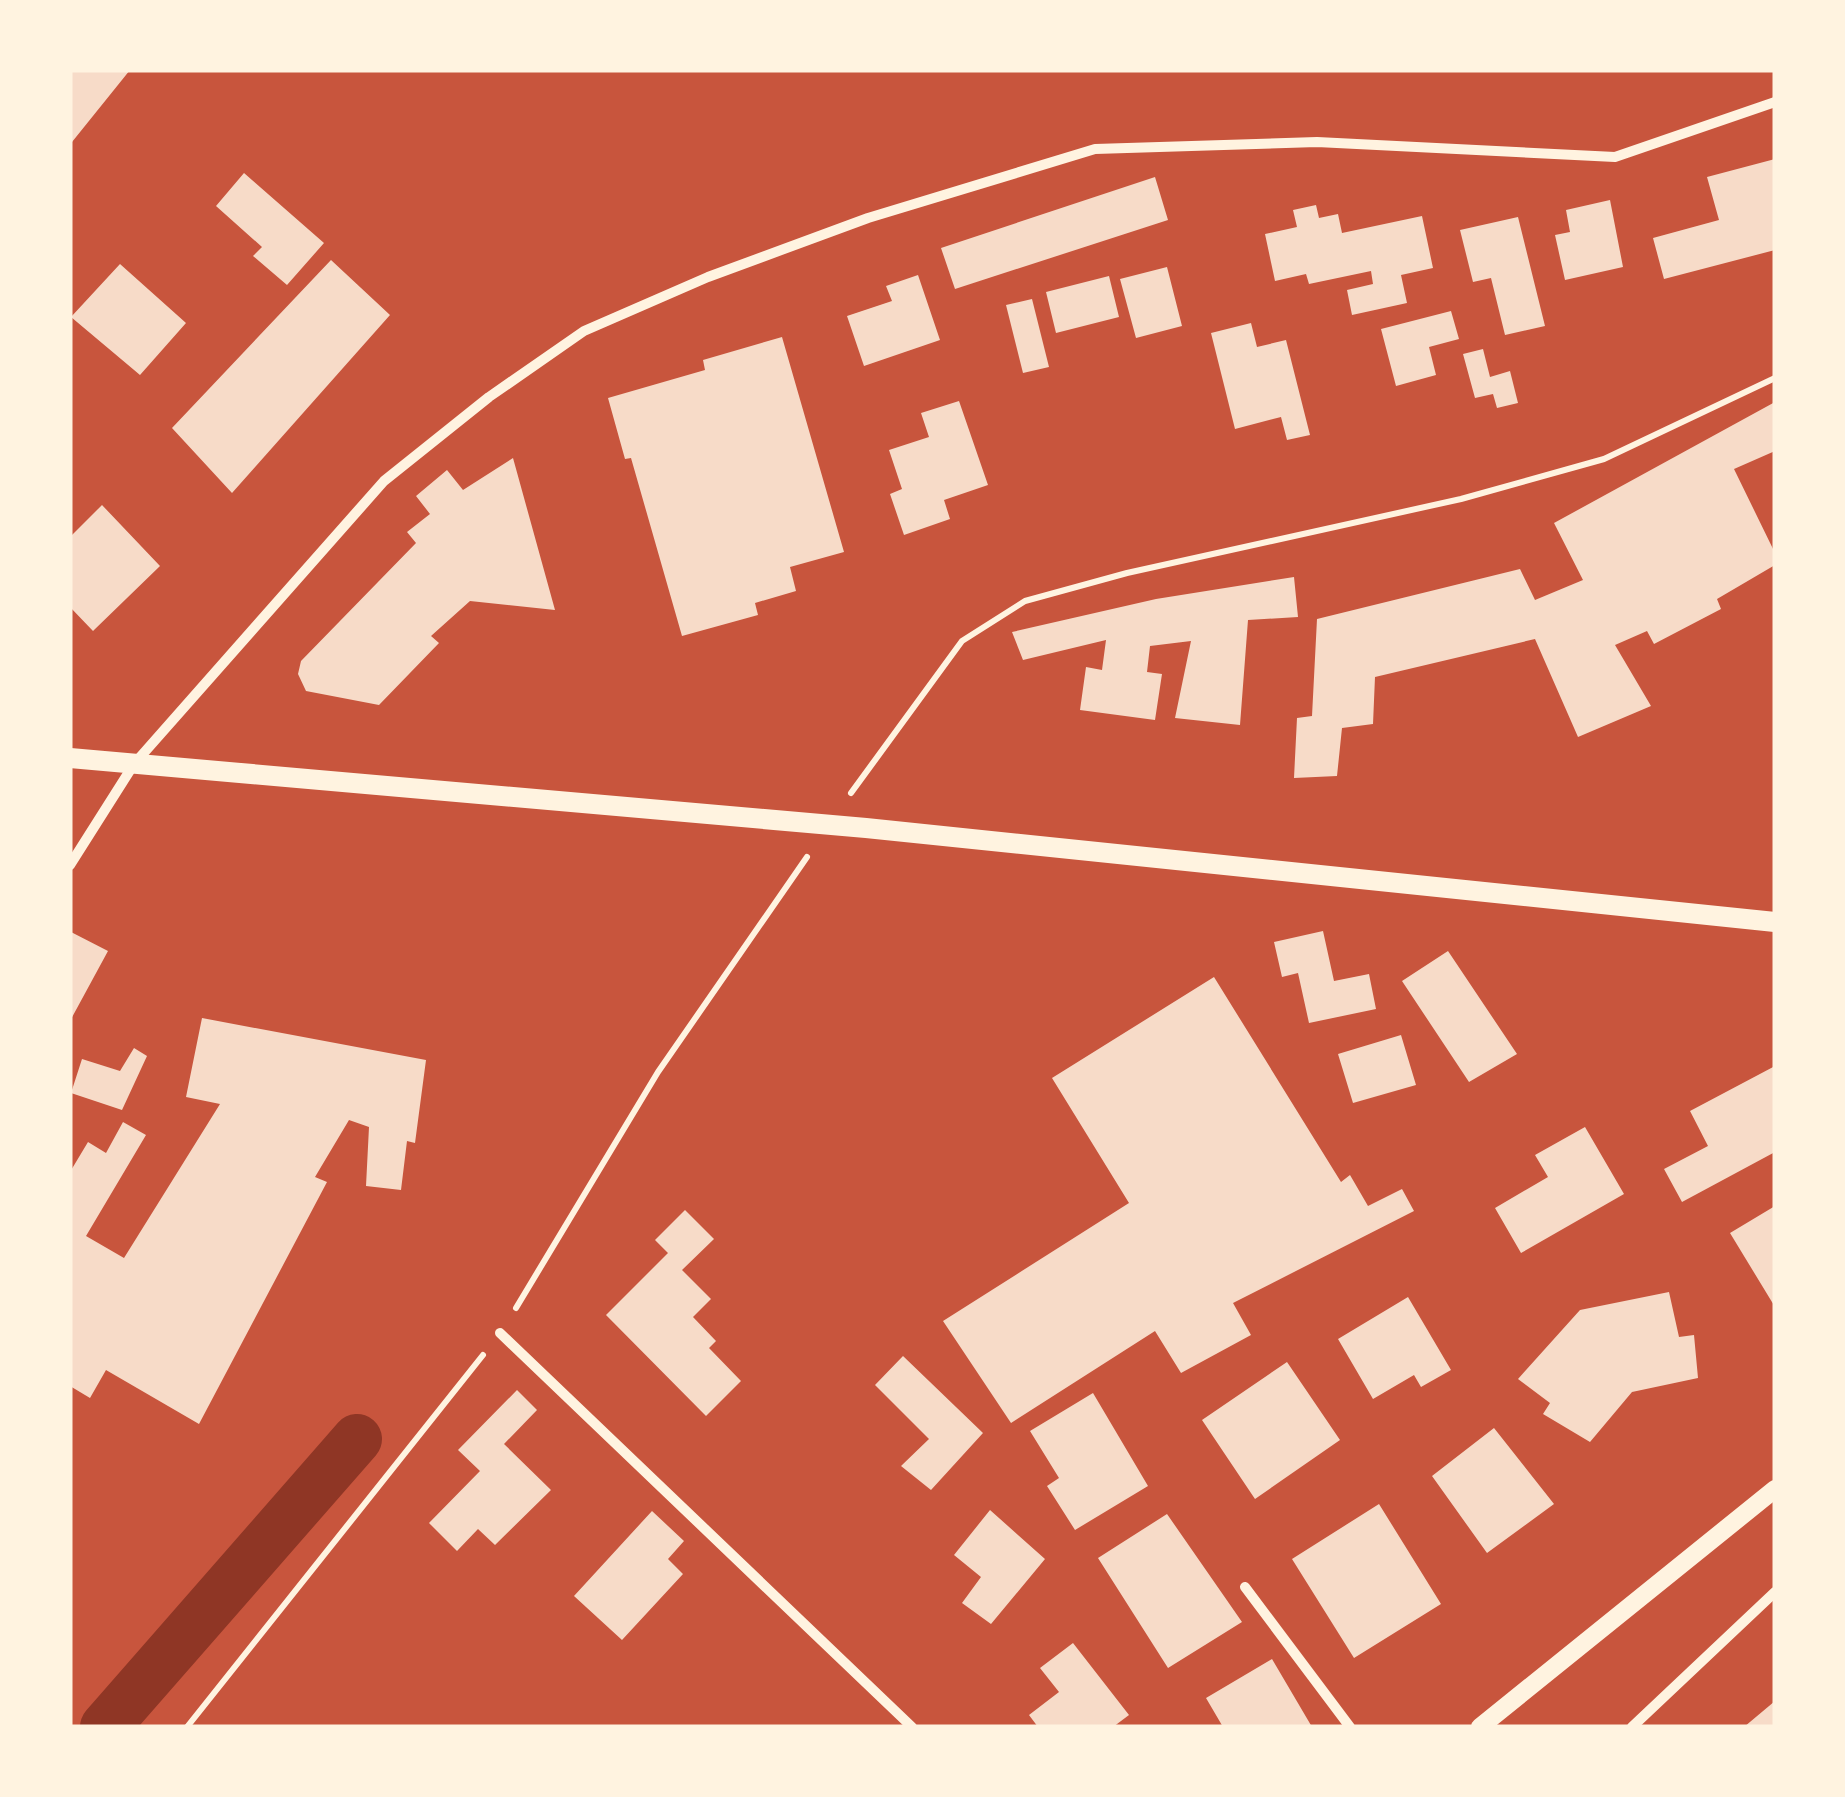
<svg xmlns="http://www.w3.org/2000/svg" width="1845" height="1797" font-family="Roboto,sans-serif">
  <rect width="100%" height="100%" fill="#c8553d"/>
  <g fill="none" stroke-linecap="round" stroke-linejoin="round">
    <path stroke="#8f3625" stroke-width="50" d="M 105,1727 L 357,1439"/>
  </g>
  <path fill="#f7dbc8" d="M 70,70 L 130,70 L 72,142 L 70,140 Z
    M 1775,159 L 1775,250 L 1664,279 L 1653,238 L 1719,220 L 1707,177 Z
    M 244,173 L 324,243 L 287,285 L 253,256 L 262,247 L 216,206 Z
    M 1155,177 L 1168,220 L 955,289 L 941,248 Z
    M 1610,200 L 1623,267 L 1565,280 L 1555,235 L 1570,232 L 1566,210 Z
    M 1316,205 L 1319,218 L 1338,214 L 1342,233 L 1422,216 L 1433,268 L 1401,275 L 1407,303 L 1352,315 L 1347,290 L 1373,284 L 1371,271 L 1309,284 L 1306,274 L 1275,281 L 1265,234 L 1297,227 L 1293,210 Z
    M 1518,217 L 1545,326 L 1505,335 L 1491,278 L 1473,282 L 1460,230 Z
    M 331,260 L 390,315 L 232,493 L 172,428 Z
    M 120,264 L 186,323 L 140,375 L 71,317 Z
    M 1167,267 L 1182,326 L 1136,338 L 1120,279 Z
    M 918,275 L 940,340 L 864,366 L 847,316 L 892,301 L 886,286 Z
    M 1109,276 L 1119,317 L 1056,333 L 1046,292 Z
    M 1032,299 L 1049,367 L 1023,373 L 1006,305 Z
    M 1451,311 L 1459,339 L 1429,347 L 1436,375 L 1396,386 L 1381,329 Z
    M 1251,323 L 1257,347 L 1286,340 L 1310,435 L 1287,440 L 1281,417 L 1235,429 L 1211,333 Z
    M 782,337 L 844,552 L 790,567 L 796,591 L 755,603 L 758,615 L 682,636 L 631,458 L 625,459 L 608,398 L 705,370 L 703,360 Z
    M 1483,349 L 1490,377 L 1510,371 L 1518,403 L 1497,408 L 1493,394 L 1475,398 L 1463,354 Z
    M 959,401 L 988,485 L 944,500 L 950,519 L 904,535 L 890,494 L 902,489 L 889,450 L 929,437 L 921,413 Z
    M 1775,402 L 1775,451 L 1734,469 L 1775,553 L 1775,565 L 1717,599 L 1721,609 L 1654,644 L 1647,631 L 1615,645 L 1651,706 L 1578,737 L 1535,639 L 1375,677 L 1373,724 L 1342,728 L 1337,776 L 1294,778 L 1297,718 L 1312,716 L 1317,619 L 1520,569 L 1535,600 L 1583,580 L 1554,523 Z
    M 513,458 L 555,610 L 470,601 L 431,636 L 439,643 L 379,705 L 306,691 L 298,674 L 301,661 L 416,543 L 407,532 L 430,514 L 416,496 L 447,470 L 463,490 Z
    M 102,505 L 160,566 L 93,631 L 70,607 L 70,537 Z
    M 1294,577 L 1298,617 L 1248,620 L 1240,725 L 1175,718 L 1191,641 L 1150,646 L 1147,672 L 1162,674 L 1155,720 L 1080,710 L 1086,667 L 1102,670 L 1106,640 L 1023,660 L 1012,632 L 1156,599 Z
    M 1323,931 L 1334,981 L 1369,974 L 1376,1009 L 1309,1023 L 1298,973 L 1282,977 L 1274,942 Z
    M 71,932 L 108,951 L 70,1021 L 70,934 Z
    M 1448,951 L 1517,1054 L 1469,1082 L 1402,981 Z
    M 1214,977 L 1341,1182 L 1350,1175 L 1368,1206 L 1402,1189 L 1414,1211 L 1233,1303 L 1251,1335 L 1181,1373 L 1155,1331 L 1011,1423 L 943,1321 L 1129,1203 L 1052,1078 Z
    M 202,1018 L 426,1060 L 415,1143 L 407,1141 L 401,1190 L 366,1186 L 369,1127 L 349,1120 L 315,1177 L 327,1182 L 199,1424 L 106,1370 L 90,1398 L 70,1386 L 70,1172 L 88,1142 L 106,1153 L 123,1122 L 146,1135 L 86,1236 L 124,1258 L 220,1104 L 186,1097 Z
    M 1401,1035 L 1416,1085 L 1353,1103 L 1338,1054 Z
    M 134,1048 L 147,1056 L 122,1110 L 71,1093 L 82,1059 L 120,1071 Z
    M 1775,1066 L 1775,1152 L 1682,1202 L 1664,1169 L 1708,1146 L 1690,1111 Z
    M 1585,1127 L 1624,1194 L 1521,1253 L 1495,1208 L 1548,1177 L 1535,1155 Z
    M 1775,1206 L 1775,1307 L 1730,1233 Z
    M 685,1210 L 714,1239 L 682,1270 L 711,1299 L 693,1317 L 716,1341 L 709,1348 L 741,1381 L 706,1416 L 606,1315 L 668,1253 L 655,1240 Z
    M 1669,1292 L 1679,1337 L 1694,1335 L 1698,1378 L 1632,1392 L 1590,1442 L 1543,1414 L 1550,1403 L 1518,1379 L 1580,1310 Z
    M 1408,1297 L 1451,1370 L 1421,1387 L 1414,1375 L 1373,1399 L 1338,1339 Z
    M 903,1356 L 983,1433 L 931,1490 L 901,1466 L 929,1439 L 875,1385 Z
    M 1287,1362 L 1340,1440 L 1255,1499 L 1202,1420 Z
    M 517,1390 L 537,1410 L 504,1444 L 551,1490 L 495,1545 L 478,1529 L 457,1551 L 429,1523 L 480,1471 L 458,1450 Z
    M 1093,1393 L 1148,1486 L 1075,1530 L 1047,1486 L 1059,1478 L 1030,1431 Z
    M 1494,1428 L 1554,1504 L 1487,1553 L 1432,1476 Z
    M 1379,1504 L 1441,1604 L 1354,1658 L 1292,1559 Z
    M 990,1510 L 1045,1559 L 991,1624 L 962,1603 L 981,1577 L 954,1555 Z
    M 652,1511 L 684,1541 L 668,1559 L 683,1574 L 622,1640 L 574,1596 Z
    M 1167,1514 L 1242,1622 L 1168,1668 L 1098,1558 Z
    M 1073,1643 L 1129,1715 L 1113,1727 L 1038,1727 L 1029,1715 L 1059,1692 L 1040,1668 Z
    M 1272,1659 L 1312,1727 L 1223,1727 L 1206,1698 Z
    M 1775,1701 L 1775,1727 L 1744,1727 Z"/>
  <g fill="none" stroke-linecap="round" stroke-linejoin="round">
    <path stroke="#fff3e0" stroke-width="6" d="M 851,793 L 962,641 L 1025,601 L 1127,573 L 1461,499 L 1604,459 L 1775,378
      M 516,1308 L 658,1072 L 807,857
      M 187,1727 L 483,1355"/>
    <path stroke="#fff3e0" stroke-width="10" d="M 70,865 L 134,764 L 384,481 L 489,397 L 584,331 L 708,277 L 868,218 L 1095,149 L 1317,142 L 1615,157 L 1775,102
      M 500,1333 L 912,1727
      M 1245,1587 L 1350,1727
      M 1632,1727 L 1775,1592"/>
    <path stroke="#fff3e0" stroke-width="18" d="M 1480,1727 L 1775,1489"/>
    <path stroke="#fff3e0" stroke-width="20" d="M 70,758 L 866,828 L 1775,922"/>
  </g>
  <rect width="1845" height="1797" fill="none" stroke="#fff3e0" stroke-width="145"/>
</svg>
